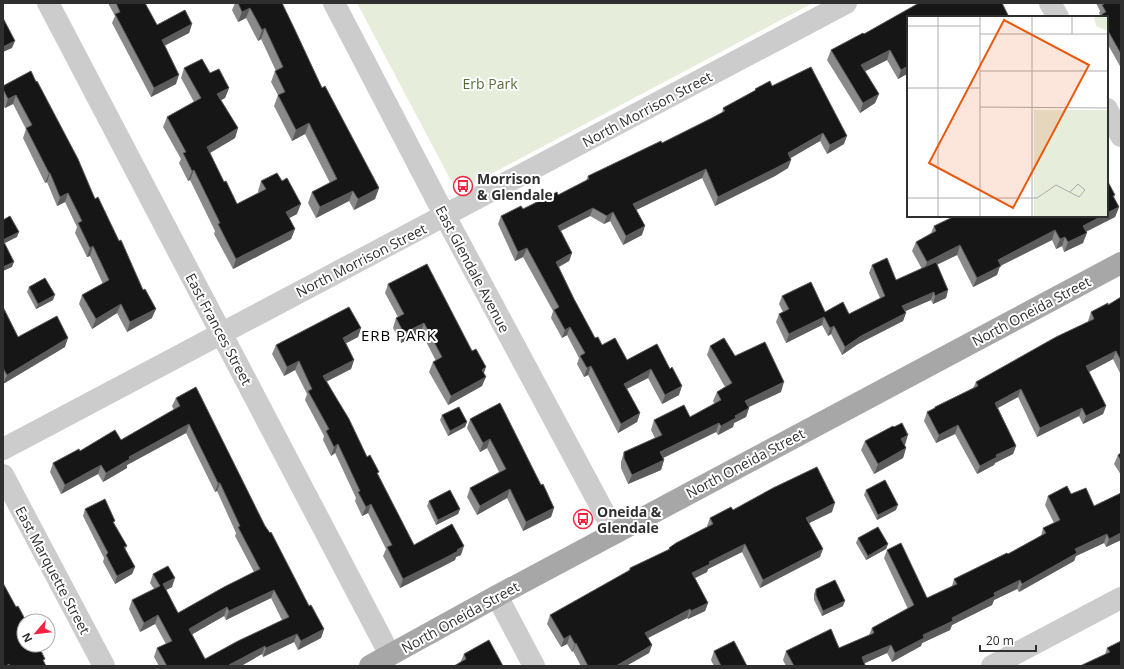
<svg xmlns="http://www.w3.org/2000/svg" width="1124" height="669" font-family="'Open Sans',sans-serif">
  <rect width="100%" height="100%" fill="#fff"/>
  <path fill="#e6eddb" d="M 357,3 L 813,3 L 457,192 Z"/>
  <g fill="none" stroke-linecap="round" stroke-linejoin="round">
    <path stroke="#ccc" stroke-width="22" d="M 48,3 L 390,655
      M 334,3 L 445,216 L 615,533
      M 1050,3 L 1058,17
      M 1107,109 L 1121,136
      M 3,449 C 284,300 565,152 846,3
      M 3,475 L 104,666
      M 497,596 L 534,666
      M 992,666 L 1121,598"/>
    <path stroke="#a7a7a7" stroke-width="22" d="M 370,666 L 497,596 L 1121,263"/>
  </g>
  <path fill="#8a8a8a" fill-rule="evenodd" d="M 108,3 L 145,3 L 157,25 L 192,24 L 189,33 L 164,46 L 176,84 L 151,97 L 112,23 L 115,16 Z
    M 235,3 L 282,3 L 322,88 L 379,188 L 375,199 L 354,210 L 349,201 L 316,218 L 308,203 L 312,192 L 330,183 L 305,134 L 292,141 L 274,106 L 278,95 L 271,82 L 275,71 L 276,71 L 261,39 L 258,41 L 246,18 L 238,22 L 232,10 Z
    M 919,3 L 1003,3 L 1003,4 L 908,17 L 908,76 L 907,74 L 898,79 L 887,60 L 865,71 L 879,94 L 875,103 L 860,113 L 827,60 L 831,50 L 864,34 Z
    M 1096,3 L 1121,3 L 1121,68 L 1107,43 L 1107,17 L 1101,17 L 1099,13 L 1100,11 Z
    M 184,68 L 210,73 L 229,88 L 225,98 L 221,100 L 238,128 L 235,138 L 210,153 L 224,182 L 237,204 L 259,193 L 258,191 L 261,181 L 297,214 L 289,218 L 295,229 L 291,239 L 233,269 L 214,234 L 215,231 L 190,180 L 188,181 L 179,163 L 181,159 L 163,127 L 167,117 L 194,102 L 181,78 Z
    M 31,71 L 95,199 L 152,318 L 127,332 L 117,313 L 92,329 L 79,304 L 82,295 L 103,284 L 90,256 L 87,257 L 75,233 L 77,227 L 65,202 L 57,206 L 47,182 L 45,183 L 23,138 L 26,129 L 13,104 L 5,108 L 3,105 L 3,86 Z
    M 772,86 L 844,144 L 827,154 L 820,141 L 790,158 L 791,160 L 788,168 L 775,176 L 715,206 L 702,178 L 636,210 L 642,235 L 623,245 L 610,221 L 604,224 L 590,216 L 561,231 L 572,253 L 569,261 L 559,267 L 574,299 L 595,338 L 602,345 L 627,360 L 657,344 L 679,395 L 662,404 L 648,378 L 627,389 L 640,413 L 637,422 L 618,433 L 588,375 L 584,377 L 577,364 L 579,358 L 567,335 L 562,338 L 551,318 L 553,311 L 523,257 L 515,261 L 498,224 L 501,216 L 523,209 L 558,195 L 586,181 L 588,176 L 662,143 L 722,113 L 723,108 L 755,91 L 755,89 Z
    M 1115,195 L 1114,197 L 1119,207 L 1115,217 L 1086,232 L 1083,243 L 1064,252 L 1062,246 L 1056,249 L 1052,240 L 1000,266 L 997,275 L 973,287 L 957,255 L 937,265 L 948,290 L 946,298 L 933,304 L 931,300 L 905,311 L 906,313 L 903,321 L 858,344 L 842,355 L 831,334 L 828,336 L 822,325 L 786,343 L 776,322 L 779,314 L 783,312 L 779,304 L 782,296 L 825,312 L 849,314 L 880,298 L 869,273 L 872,265 L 896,280 L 922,269 L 912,251 L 916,242 L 931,233 L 934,226 Z
    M 388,284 L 484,374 L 482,386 L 448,405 L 429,372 L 433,362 L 436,361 L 421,332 L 401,343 L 393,328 L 396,318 L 398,317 L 385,293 Z
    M 29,287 L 53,300 L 36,309 L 27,292 Z
    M 1121,297 L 1121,375 L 1113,359 L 1089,372 L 1106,406 L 1103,414 L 1083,424 L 1079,416 L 1037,437 L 1018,397 L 998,408 L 1016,446 L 1013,454 L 995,463 L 994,465 L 977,474 L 955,434 L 936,443 L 924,421 L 927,412 L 934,409 L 935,407 L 973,388 L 976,382 L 1088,322 L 1088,321 L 1091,312 L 1108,305 Z
    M 3,307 L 18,337 L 65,347 L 3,384 Z
    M 361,328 L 358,337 L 346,343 L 354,360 L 351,369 L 327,381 L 367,457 L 378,474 L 414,545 L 461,555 L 456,557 L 455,560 L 444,566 L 400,588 L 383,556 L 386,549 L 368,513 L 362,516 L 355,501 L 356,498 L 335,453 L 331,456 L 323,440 L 324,436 L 305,400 L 307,394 L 295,370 L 284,376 L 272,354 L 276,345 Z
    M 710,346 L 735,356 L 781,392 L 749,407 L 749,408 L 746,417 L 734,423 L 733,427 L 718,435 L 716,432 L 663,458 L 664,460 L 661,470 L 628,484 L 621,468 L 621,462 L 624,452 L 655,438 L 651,430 L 654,420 L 690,417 L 715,404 L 713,401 L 717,392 L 725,387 L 707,355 Z
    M 176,398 L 265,526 L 309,606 L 324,629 L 321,638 L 298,650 L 294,642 L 263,657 L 262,654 L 241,666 L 159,666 L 154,657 L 157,648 L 166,644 L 155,624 L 140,632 L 129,609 L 132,600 L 154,589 L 150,583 L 153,574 L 172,587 L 166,590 L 178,613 L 254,572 L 235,536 L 236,533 L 217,491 L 215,492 L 186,433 L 127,465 L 127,468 L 103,482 L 98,474 L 61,494 L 50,472 L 53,463 L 80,451 L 121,440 L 174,410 L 172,406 ZM 271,598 L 282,620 L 205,659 L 192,634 L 224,616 L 226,620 Z
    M 442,415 L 467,422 L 465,427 L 448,436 L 440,420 Z
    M 470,419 L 541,485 L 554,508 L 551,517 L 523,531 L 507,498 L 477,515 L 467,497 L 470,488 L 499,472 L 487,448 L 480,452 L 467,428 Z
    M 865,441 L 905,445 L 906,448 L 903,458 L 874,474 L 861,450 Z
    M 1121,453 L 1121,475 L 1114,464 L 1118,455 Z
    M 866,490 L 896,510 L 877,520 L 864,495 Z
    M 1071,494 L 1094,506 L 1121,540 L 1106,547 L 1104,543 L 1076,556 L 1074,561 L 1019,592 L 1017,589 L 994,600 L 992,605 L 952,625 L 950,630 L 922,643 L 921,646 L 892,662 L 887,653 L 864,663 L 864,666 L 786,666 L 783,660 L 786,651 L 839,648 L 869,635 L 872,628 L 908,609 L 884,558 L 887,550 L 927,598 L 952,586 L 954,579 L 1008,554 L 1041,536 L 1043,528 L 1054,523 L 1045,505 L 1048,496 Z
    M 429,501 L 460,509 L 458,514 L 436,525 L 427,506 Z
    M 85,509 L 114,523 L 127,546 L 125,550 L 135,567 L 132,574 L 115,584 L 103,562 L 104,558 L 83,516 Z
    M 733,510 L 832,512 L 809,523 L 820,557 L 760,588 L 742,552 L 708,569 L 707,572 L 695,578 L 708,603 L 705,611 L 688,619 L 687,618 L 648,638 L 652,645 L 649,653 L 626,666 L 581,666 L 573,651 L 572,652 L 567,644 L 561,647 L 547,624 L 550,615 L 629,571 L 630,568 L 668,550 L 669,548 L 708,527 L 707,526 L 710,518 Z
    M 858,538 L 888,544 L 886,549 L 866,560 L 856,543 Z
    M 816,589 L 843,606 L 822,616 L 814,600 L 814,594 Z
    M 1107,648 L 1121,666 L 1105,655 Z
    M 714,651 L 747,666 L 714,666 L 711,660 Z
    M 464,654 L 503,666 L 460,663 Z"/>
  <path fill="#5c5c5c" d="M 250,8 L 246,18 L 238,22 L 242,12 Z
    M 192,24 L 189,33 L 158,49 L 162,40 Z
    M 265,28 L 261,39 L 258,41 L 262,30 Z
    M 15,41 L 12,48 L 3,52 L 3,47 Z
    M 890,50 L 887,60 L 858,75 L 861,65 Z
    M 908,66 L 908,71 L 907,74 L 898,79 L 901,70 Z
    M 179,75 L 176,84 L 151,97 L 154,88 Z
    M 229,88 L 225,98 L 214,104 L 217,94 Z
    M 879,94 L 875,103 L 860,113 L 863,103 Z
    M 16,95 L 13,104 L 5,108 L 8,99 Z
    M 309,123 L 305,134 L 292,141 L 296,130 Z
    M 238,128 L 235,138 L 203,157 L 207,147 Z
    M 823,133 L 820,141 L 784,162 L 788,153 Z
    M 847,136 L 844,144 L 827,154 L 830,145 Z
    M 791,160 L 788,168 L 775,176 L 715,206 L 718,197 Z
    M 706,169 L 702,178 L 630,213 L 633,204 Z
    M 194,170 L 190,180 L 188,181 L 192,171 Z
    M 49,173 L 50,173 L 47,182 L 45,183 Z
    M 379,188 L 375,199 L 354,210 L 358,199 Z
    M 353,191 L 349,201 L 316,218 L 320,207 Z
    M 68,193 L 65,202 L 57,206 L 60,197 Z
    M 301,204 L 297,214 L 282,222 L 286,212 Z
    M 1119,207 L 1115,217 L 1079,235 L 1083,226 L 1102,216 L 1107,216 L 1107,213 Z
    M 593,208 L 590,216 L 554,234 L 558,226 Z
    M 613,212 L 610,221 L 604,224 L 607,216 Z
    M 645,226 L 642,235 L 623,245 L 626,236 Z
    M 295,229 L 291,239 L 233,269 L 236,259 Z
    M 1055,230 L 1052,240 L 1000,266 L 997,275 L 973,287 L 977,278 L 998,260 Z
    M 19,232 L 17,237 L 3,244 L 3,240 Z
    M 1087,233 L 1083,243 L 1064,252 L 1068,242 Z
    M 1065,237 L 1062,246 L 1056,249 L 1060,239 Z
    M 960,245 L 957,255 L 923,271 L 927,262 Z
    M 93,246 L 90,256 L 87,257 L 90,248 Z
    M 527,248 L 523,257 L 515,261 L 518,252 Z
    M 572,253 L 569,261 L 553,270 L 556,262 Z
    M 14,262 L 12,267 L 3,271 L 3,267 Z
    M 948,290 L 946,298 L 933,304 L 935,296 Z
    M 934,292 L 931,300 L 899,314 L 902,306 Z
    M 55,295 L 53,300 L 36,309 L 38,304 Z
    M 121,304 L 117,313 L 92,329 L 96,319 Z
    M 156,309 L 152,318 L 127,332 L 130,322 Z
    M 906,313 L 903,321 L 858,344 L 842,355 L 845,347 L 861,336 Z
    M 824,317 L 822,325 L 786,343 L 789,334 Z
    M 424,323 L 421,332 L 401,343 L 404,333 Z
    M 834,326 L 831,334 L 828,336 L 830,328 Z
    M 570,327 L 567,335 L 562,338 L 565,330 Z
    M 361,328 L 358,337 L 339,347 L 343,338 Z
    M 68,338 L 65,347 L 3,384 L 7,375 Z
    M 1116,351 L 1113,359 L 1083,375 L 1086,366 Z
    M 354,360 L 351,369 L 320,385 L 323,376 Z
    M 299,361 L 295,370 L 284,376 L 287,367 Z
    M 591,366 L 588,375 L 584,377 L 587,368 Z
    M 486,367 L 483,376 L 482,370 Z
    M 651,369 L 648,378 L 620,392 L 624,384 Z
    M 486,377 L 482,386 L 448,405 L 451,396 Z
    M 784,382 L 781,392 L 742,410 L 745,401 Z
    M 682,386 L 679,395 L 662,404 L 665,395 Z
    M 1021,389 L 1018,397 L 992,411 L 995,403 Z
    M 1106,406 L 1103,414 L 1083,424 L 1086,416 Z
    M 749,408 L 746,417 L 734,423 L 733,427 L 718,435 L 721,426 L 735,416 Z
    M 1082,408 L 1079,416 L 1037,437 L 1040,428 Z
    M 640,413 L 637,422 L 618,433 L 621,424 Z
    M 467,422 L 465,427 L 448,436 L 450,431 Z
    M 719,423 L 716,432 L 657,461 L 660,452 Z
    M 189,424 L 186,433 L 127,465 L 127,468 L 103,482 L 106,473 L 129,457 Z
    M 958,425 L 955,434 L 936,443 L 939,435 Z
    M 908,435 L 905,445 L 898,449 L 901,439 Z
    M 490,439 L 487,448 L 480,452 L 483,443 Z
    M 338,444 L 335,453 L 331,456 L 334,447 Z
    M 1016,446 L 1013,454 L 995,463 L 994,465 L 977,474 L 980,466 L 996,455 Z
    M 906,448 L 903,458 L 874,474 L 878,464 Z
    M 664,460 L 661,470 L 628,484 L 632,475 Z
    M 101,465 L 98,474 L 61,494 L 65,485 Z
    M 218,483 L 220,483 L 217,491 L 215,492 Z
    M 510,489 L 507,498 L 477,515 L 480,506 Z
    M 835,503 L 832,512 L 803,526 L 806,518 Z
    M 371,504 L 368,513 L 362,516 L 366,507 Z
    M 898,505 L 896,510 L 877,520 L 878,515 Z
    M 554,508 L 551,517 L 523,531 L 526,522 Z
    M 460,509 L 458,514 L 436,525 L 438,520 Z
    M 1121,533 L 1121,540 L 1106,547 L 1109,539 Z
    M 1107,534 L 1104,543 L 1076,556 L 1074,561 L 1019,592 L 1022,584 L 1075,549 Z
    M 745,544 L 742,552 L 708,569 L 707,572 L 689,581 L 692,573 L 709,562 Z
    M 888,544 L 886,549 L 866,560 L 868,556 Z
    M 464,546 L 461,555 L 456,557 L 455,560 L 400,588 L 403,579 Z
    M 823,549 L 820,557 L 760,588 L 763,580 Z
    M 135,567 L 132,574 L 115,584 L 117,576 Z
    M 175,578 L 172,587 L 160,593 L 163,584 Z
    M 1020,580 L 1017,589 L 994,600 L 992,605 L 952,625 L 950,630 L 922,643 L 921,646 L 892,662 L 895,653 L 923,635 L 994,593 Z
    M 274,590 L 271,598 L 226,620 L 229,611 Z
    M 845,601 L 843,606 L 822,616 L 823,611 Z
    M 708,603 L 705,611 L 688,619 L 691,611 Z
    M 227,607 L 224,616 L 186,638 L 189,629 Z
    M 690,609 L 687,618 L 642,641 L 645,633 Z
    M 158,615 L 155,624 L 140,632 L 144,623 Z
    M 324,629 L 321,638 L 298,650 L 301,641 Z
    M 297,634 L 294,642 L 263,657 L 266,648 Z
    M 570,635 L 567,644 L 561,647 L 564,639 Z
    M 576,643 L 573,651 L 572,652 L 575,644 Z
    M 652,645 L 649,653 L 626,666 L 616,666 Z
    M 891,645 L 887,653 L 859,666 L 862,657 Z
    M 265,646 L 262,654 L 241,666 L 229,666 L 229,665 Z"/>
  <path fill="#161616" stroke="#5c5c5c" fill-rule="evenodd" d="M 116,3 L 145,3 L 157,25 L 185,10 L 192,24 L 162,40 L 179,75 L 154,88 L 115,14 L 120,12 Z
    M 238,3 L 282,3 L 295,30 L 322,88 L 325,86 L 379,188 L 358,199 L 353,191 L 320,207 L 312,192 L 337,179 L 309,123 L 296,130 L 278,95 L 285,92 L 275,71 L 283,67 L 265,28 L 262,30 L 250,8 L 242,12 Z
    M 919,3 L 1002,3 L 1009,17 L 908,17 L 908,66 L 901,70 L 890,50 L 861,65 L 879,94 L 863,103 L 831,50 L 863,33 L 864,34 Z
    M 1103,3 L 1121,3 L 1121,54 L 1107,29 L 1107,17 L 1104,17 L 1102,14 L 1106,12 L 1102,5 L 1104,4 Z
    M 3,18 L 15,41 L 3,47 Z
    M 202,59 L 210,73 L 219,69 L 229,88 L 217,94 L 238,128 L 207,147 L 224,182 L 226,181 L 237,204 L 266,189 L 261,181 L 277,173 L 282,181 L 287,178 L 301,204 L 286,212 L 295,229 L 236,259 L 218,224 L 220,223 L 194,170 L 192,171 L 183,153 L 186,152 L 167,117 L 201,98 L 184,68 Z
    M 811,67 L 847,136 L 830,145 L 823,133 L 788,153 L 791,160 L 778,167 L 718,197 L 706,169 L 633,204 L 645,226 L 626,236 L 613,212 L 607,216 L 593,208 L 558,226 L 572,253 L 556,262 L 574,299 L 595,338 L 598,337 L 602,345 L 615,338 L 627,360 L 657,344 L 670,369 L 672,367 L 682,386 L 665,395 L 651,369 L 624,384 L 640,413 L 621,424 L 591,366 L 587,368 L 580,356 L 585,353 L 570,327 L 565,330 L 554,310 L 559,307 L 527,248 L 518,252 L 501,216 L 521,206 L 523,209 L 557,192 L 558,195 L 589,179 L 588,176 L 661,141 L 662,143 L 712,118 L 725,111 L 723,108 L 756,90 L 755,89 L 770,81 L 772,86 Z
    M 31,71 L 36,82 L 37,81 L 78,159 L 95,199 L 98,197 L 119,241 L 121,240 L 143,290 L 145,289 L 156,309 L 130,322 L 121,304 L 96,319 L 82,295 L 109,280 L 93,246 L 90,248 L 78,223 L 82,221 L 68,193 L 60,197 L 50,173 L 49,173 L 26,128 L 32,125 L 16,95 L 8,99 L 3,89 L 3,86 Z
    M 1107,180 L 1115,195 L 1113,196 L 1119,207 L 1107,213 Z
    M 10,216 L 19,232 L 3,240 L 14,262 L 3,267 L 3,220 Z
    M 955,216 L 1102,216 L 1083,226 L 1087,233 L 1068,242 L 1065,237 L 1060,239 L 1055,230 L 998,260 L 1001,266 L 977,278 L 960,245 L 927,262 L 916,242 L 936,231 L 934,226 Z
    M 887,258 L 896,280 L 936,262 L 948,290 L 935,296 L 934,292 L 902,306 L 906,313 L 861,336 L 845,347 L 834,326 L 830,328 L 824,317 L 789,334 L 779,314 L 789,309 L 782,296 L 811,282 L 825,312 L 843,302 L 849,314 L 885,296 L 872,265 Z
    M 427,264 L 472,351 L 476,349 L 486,367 L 482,370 L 486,377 L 451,396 L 433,362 L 442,357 L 424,323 L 404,333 L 396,318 L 404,314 L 388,284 Z
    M 45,278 L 55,295 L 38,304 L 29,287 Z
    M 1121,297 L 1121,361 L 1116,351 L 1086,366 L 1106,406 L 1086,416 L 1082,408 L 1040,428 L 1021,389 L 995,403 L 1016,446 L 996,455 L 997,457 L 980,466 L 958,425 L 939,435 L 927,412 L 935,408 L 935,407 L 978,386 L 976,382 L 1056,337 L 1094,319 L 1091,312 L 1108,303 L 1108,305 Z
    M 3,307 L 18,337 L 57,316 L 68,338 L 7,375 L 3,368 Z
    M 349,307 L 361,328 L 343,338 L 354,360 L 323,376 L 349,419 L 367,457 L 370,455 L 379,472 L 377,473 L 414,545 L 452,524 L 464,546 L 457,550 L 458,551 L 447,557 L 403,579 L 387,547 L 392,545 L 371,504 L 366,507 L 358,492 L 360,491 L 338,444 L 334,447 L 326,431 L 329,429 L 308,391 L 312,389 L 299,361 L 287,367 L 276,345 Z
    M 724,338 L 735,356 L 765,342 L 784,382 L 745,401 L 749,408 L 735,416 L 736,418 L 721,426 L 719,423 L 660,452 L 664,460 L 632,475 L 624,458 L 624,452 L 662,435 L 654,420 L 684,405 L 690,417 L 721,400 L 717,392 L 732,383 L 710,346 Z
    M 196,387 L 265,526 L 270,533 L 271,532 L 309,606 L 311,605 L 324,629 L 301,641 L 297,634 L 266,648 L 265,646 L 229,665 L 230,666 L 167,666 L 157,648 L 172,641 L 158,615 L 144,623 L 132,600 L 160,586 L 153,574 L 168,566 L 175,578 L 163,584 L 178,613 L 224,587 L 260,569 L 238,527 L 240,526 L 220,483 L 218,483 L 189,424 L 129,457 L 130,459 L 106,473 L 101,465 L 65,485 L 53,463 L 79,449 L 80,451 L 115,430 L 121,440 L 180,406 L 176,398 ZM 274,590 L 289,617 L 238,641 L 205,659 L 189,629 L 227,607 L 229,611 Z
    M 500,403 L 541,485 L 543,484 L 554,508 L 526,522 L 510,489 L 480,506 L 470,488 L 506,469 L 490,439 L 483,443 L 470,419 Z
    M 459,407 L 467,422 L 450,431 L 442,415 Z
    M 902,423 L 908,435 L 901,439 L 906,448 L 878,464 L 865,441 L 893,426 L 894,427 Z
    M 1121,453 L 1121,461 L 1118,455 Z
    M 817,467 L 835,503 L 806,518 L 823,549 L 763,580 L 745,544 L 709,562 L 710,564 L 692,573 L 708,603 L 691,611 L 690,609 L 645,633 L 652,645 L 616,666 L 588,666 L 576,643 L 575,644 L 570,635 L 564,639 L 550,615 L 630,570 L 630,568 L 670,549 L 669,548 L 676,543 L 713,524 L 710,518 L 731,507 L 733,510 L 773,488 Z
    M 885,480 L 898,505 L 878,515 L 866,490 Z
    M 1067,486 L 1071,494 L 1086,488 L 1094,506 L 1121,493 L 1121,533 L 1109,539 L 1107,534 L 1075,549 L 1077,553 L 1022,584 L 1020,580 L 994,593 L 995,596 L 952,618 L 953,621 L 923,635 L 924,638 L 895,653 L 891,645 L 862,657 L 865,665 L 862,666 L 794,666 L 786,651 L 831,629 L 839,648 L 874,633 L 872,628 L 914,605 L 887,550 L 901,543 L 927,598 L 957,584 L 954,579 L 1007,553 L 1008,554 L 1046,533 L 1043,528 L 1060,520 L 1048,496 Z
    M 450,490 L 460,509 L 438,520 L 429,501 Z
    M 105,499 L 115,521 L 113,522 L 127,546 L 124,547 L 135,567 L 117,576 L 106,555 L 108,553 L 85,509 Z
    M 878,527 L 888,544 L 868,556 L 858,538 Z
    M 835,580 L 845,601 L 823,611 L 816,595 L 816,589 Z
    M 3,583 L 16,607 L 18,606 L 26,621 L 24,621 L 24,645 L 38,645 L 45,659 L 43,660 L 46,666 L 10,666 L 9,664 L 6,666 L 3,666 Z
    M 489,640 L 503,666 L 454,666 L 466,659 L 464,654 Z
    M 734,641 L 747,666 L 721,666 L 714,651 Z
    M 1121,641 L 1121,666 L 1080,666 L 1110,652 L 1107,648 Z"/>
  <defs>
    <g id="bus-ring" transform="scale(1)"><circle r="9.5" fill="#fff" stroke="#f3243e" stroke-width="1.5"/><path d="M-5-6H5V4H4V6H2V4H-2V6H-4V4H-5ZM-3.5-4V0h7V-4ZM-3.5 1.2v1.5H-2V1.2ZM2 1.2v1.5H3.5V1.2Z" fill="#f3243e"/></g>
  </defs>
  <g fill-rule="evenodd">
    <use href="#bus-ring" x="463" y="186"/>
    <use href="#bus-ring" x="583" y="519"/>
  </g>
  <g text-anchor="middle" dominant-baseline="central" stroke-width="4" stroke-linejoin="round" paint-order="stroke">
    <g font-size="14" fill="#546e38" stroke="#fff">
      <text x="490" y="83">Erb Park</text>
    </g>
    <g font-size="14" fill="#2f2f2f" stroke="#fff">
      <text transform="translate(647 109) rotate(-28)">North Morrison Street</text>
      <text transform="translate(361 260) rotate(-27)">North Morrison Street</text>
      <text transform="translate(473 269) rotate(62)">East Glendale Avenue</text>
      <text transform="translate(1031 311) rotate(-28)">North Oneida Street</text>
      <text transform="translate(219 329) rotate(62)">East Frances Street</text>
      <text transform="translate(745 463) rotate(-28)">North Oneida Street</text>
      <text transform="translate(53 570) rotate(62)">East Marquette Street</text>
      <text transform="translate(460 617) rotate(-29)">North Oneida Street</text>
    </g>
    <g font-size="14" font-weight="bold" fill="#2f2f2f" stroke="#fff" text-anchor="start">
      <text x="477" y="178">Morrison<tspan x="477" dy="16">&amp; Glendale</tspan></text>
      <text x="597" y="511">Oneida &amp;<tspan x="597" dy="16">Glendale</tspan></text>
    </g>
    <g font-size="15" letter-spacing="1" fill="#000" stroke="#fff">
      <text x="399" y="335">ERB PARK</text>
    </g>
  </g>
  <g transform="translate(907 16)">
    <rect width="201" height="201" fill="#fff"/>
    <path d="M 187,0 L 201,0 L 201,15 L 189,10 ZM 127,94 L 201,94 L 201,201 L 127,201 Z" fill="#e6eddb"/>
    <path fill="none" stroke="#acacac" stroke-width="1" d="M 0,10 L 73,10M 73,18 L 201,18M 165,18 L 165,0M 73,55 L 201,55M 0,72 L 73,72M 73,91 L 201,92M 0,182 L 130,182 L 149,169 L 172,181 L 178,174 L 171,168 L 163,176M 31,201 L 31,0M 73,201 L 73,0M 125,201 L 125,0"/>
    <path fill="#e8590c" fill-opacity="0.15" stroke="#e8590c" stroke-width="2" d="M 97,4 L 182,49 L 106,192 L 22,147 Z"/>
    <rect width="201" height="201" fill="none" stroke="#2f2f2f" stroke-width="2"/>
  </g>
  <rect width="1124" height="669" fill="none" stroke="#2f2f2f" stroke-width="8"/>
  <g transform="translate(36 633) rotate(242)"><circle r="19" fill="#ffffff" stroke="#acacac"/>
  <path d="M0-3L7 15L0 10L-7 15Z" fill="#f3243e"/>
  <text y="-6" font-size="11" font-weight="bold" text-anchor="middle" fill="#2f2f2f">N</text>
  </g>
  <path d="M980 645v6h56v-6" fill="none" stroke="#2f2f2f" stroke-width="2"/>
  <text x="986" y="645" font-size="12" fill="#2f2f2f" stroke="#ffffff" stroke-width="3" paint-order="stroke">20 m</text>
</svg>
